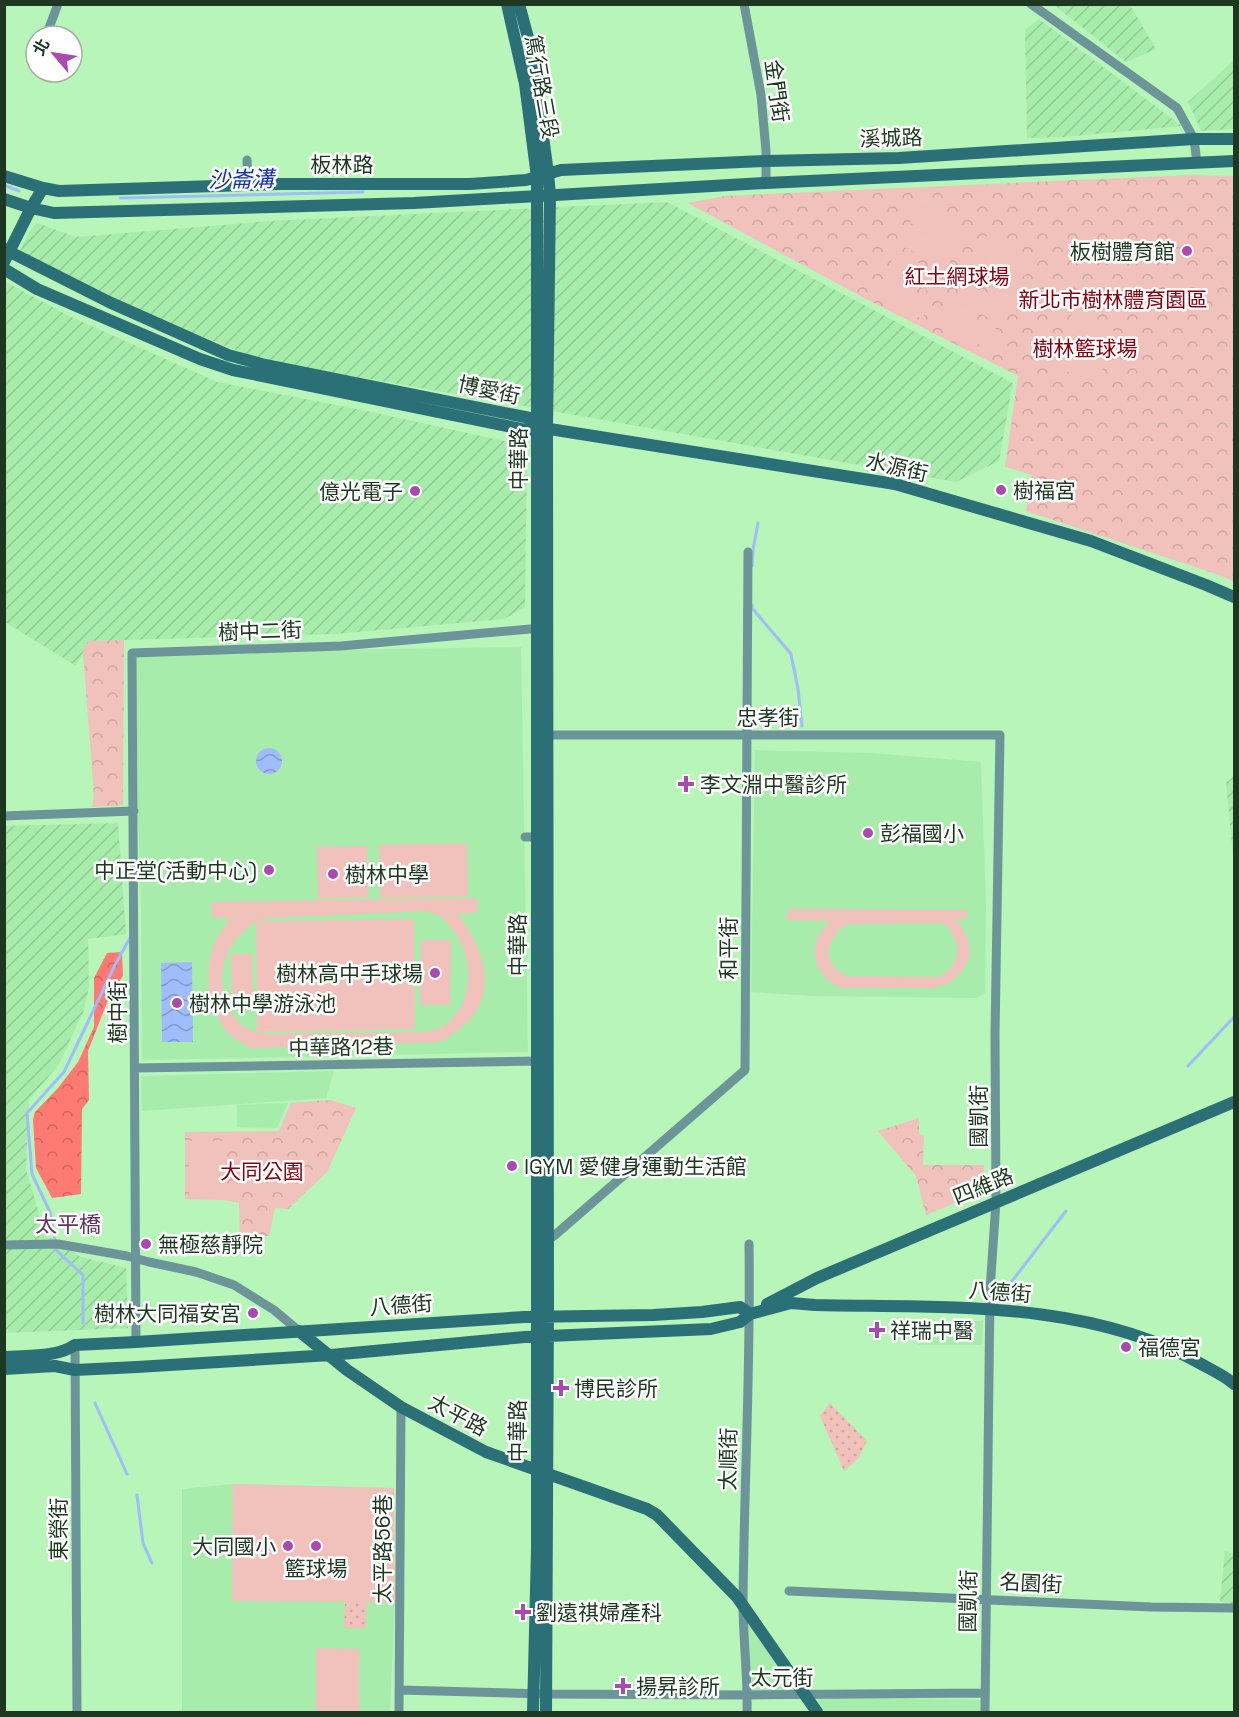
<svg xmlns="http://www.w3.org/2000/svg" width="1239" height="1717" font-family="'Space Grotesk','Noto Sans TC',sans-serif">
  <defs>
    <pattern id="industrial-furrows" width="10" height="10" patternUnits="userSpaceOnUse" patternTransform="scale(1.5)"><rect width="10" height="10" fill="#a8ecab"/><path d="M-1 1l2-2M0 10L10 0M9 11l2-2" fill="none" stroke="#90cb93"/></pattern>
    <pattern id="forest-crowns" width="20" height="18" patternUnits="userSpaceOnUse" patternTransform="scale(1.5)"><rect width="20" height="18" fill="#fe7a72"/><path d="M2 6a3 3 0 1 1 6 0M12 15a3 3 0 1 1 6 0" fill="none" stroke="#cd655d"/></pattern>
    <pattern id="park-crowns" width="20" height="18" patternUnits="userSpaceOnUse" patternTransform="scale(1.5)"><rect width="20" height="18" fill="#f1c1bb"/><path d="M2 6a3 3 0 1 1 6 0M12 15a3 3 0 1 1 6 0" fill="none" stroke="#cea6a0"/></pattern>
    <pattern id="garden-dots" width="8" height="8" patternUnits="userSpaceOnUse" patternTransform="scale(1.5)"><rect width="8" height="8" fill="#f1c1bb"/><path d="M2 2h.1M6 6h.1" fill="none" stroke="#cea6a0" stroke-width="1.8" stroke-linecap="round"/></pattern>
    <pattern id="water-waves" width="16" height="10" patternUnits="userSpaceOnUse" patternTransform="scale(1.5)"><rect width="16" height="10" fill="#9fbcfc"/><path d="M0 5q4-4 8 0t8 0" fill="none" stroke="#819acc"/></pattern>
  </defs>
  <rect width="100%" height="100%" fill="#b7f5b9"/>
  <path fill="#a8ecab" d="M 521,647 L 528,1052 L 142,1060 L 141,910 L 132,653 Z
    M 755,750 L 871,753 L 981,762 L 986,904 L 985,993 L 977,998 L 813,996 L 751,992 Z
    M 334,1071 L 326,1098 L 142,1111 L 141,1076 Z
    M 288,1103 L 277,1128 L 237,1127 L 237,1105 Z
    M 938,1321 L 983,1321 L 982,1345 L 918,1345 Z
    M 233,1484 L 394,1488 L 395,1604 L 390,1712 L 182,1712 L 182,1489 Z
    M 746,1617 L 797,1690 L 750,1691 Z
    M 816,1697 L 982,1700 L 982,1712 L 825,1712 Z"/>
  <path fill="url(#industrial-furrows)" d="M 1054,5 L 1130,5 L 1156,49 L 1126,62 Z
    M 1039,19 L 1182,126 L 1064,137 L 1027,138 L 1025,30 Z
    M 1234,60 L 1234,129 L 1201,131 L 1188,102 Z
    M 667,202 L 1013,383 L 999,461 L 956,482 L 261,360 L 117,303 L 19,253 L 30,230 L 37,223 L 76,237 L 270,221 Z
    M 4,281 L 69,316 L 217,382 L 362,410 L 527,446 L 525,607 L 504,619 L 335,634 L 89,641 L 76,666 L 5,622 Z
    M 1234,776 L 1234,865 L 1226,783 Z
    M 118,823 L 126,934 L 88,939 L 89,987 L 84,1010 L 59,1064 L 29,1100 L 26,1169 L 45,1234 L 81,1257 L 126,1268 L 128,1328 L 5,1333 L 4,826 Z
    M 1225,1551 L 1234,1554 L 1234,1607 L 1220,1601 Z"/>
  <path fill="url(#forest-crowns)" d="M 122,952 L 123,976 L 110,995 L 88,1051 L 89,1100 L 82,1109 L 81,1194 L 52,1198 L 36,1168 L 33,1120 L 35,1112 L 58,1088 L 78,1062 L 94,1027 L 94,978 L 107,953 Z"/>
  <path fill="url(#park-crowns)" d="M 1189,175 L 1234,176 L 1234,582 L 1222,576 L 1026,511 L 1032,475 L 1005,467 L 1018,376 L 866,299 L 688,203 L 725,196 Z
    M 124,640 L 123,805 L 92,807 L 94,796 L 83,651 L 88,641 Z
    M 331,1100 L 356,1108 L 327,1172 L 288,1209 L 275,1208 L 269,1236 L 240,1236 L 239,1203 L 223,1200 L 185,1199 L 185,1132 L 279,1131 L 291,1103 Z
    M 919,1118 L 919,1134 L 924,1135 L 923,1165 L 984,1165 L 984,1191 L 926,1215 L 916,1176 L 878,1131 Z"/>
  <path fill="url(#garden-dots)" d="M 830,1403 L 867,1441 L 858,1459 L 844,1471 L 820,1416 Z
    M 345,1601 L 367,1601 L 366,1628 L 344,1628 Z"/>
  <path fill="#f1c1bb" fill-rule="evenodd" d="M 919,204 L 966,227 L 957,246 L 910,223 Z
    M 909,226 L 956,249 L 947,268 L 900,245 Z
    M 987,235 L 1034,258 L 1025,277 L 978,254 Z
    M 896,252 L 943,275 L 934,294 L 887,271 Z
    M 977,257 L 1024,280 L 1014,299 L 967,276 Z
    M 884,277 L 931,300 L 922,319 L 875,296 Z
    M 964,283 L 1011,305 L 1002,324 L 955,302 Z
    M 951,308 L 998,330 L 989,349 L 942,327 Z
    M 1073,312 L 1120,334 L 1109,357 L 1062,334 Z
    M 1059,339 L 1106,362 L 1095,385 L 1048,362 Z
    M 467,843 L 468,896 L 380,898 L 379,845 Z
    M 367,846 L 368,897 L 318,899 L 317,847 Z
    M 477,898 L 478,912 L 458,914 C 478,943 497,976 476,1011 C 468,1024 454,1033 441,1042 L 251,1048 C 244,1044 234,1039 228,1033 C 208,1009 204,976 213,948 C 216,937 224,928 230,919 L 212,917 L 212,902 ZM 426,911 C 430,913 435,914 439,915 C 444,918 448,925 452,929 C 475,957 475,1001 445,1025 C 437,1031 424,1032 414,1032 L 265,1034 L 258,1032 L 415,1029 L 414,919 L 256,921 L 270,918 ZM 255,922 L 256,922 L 257,1032 C 229,1026 217,988 224,962 C 229,945 241,932 255,922 Z
    M 788,909 L 967,910 L 967,919 L 955,919 L 960,924 L 968,939 L 970,953 L 965,967 L 952,981 L 935,988 L 842,988 C 822,980 808,960 818,937 C 820,932 826,927 829,921 L 787,920 ZM 941,923 C 948,925 951,930 954,937 C 962,954 955,969 938,977 L 847,976 L 840,972 L 833,966 L 830,960 L 828,953 L 829,946 L 840,928 L 851,924 Z
    M 421,940 L 451,940 L 450,1005 L 420,1005 Z
    M 231,954 L 252,954 L 253,999 L 232,1000 Z
    M 189,1141 L 224,1141 L 224,1197 L 189,1197 Z
    M 233,1484 L 394,1488 L 395,1602 L 232,1601 Z
    M 316,1648 L 359,1649 L 359,1712 L 316,1712 Z"/>
  <path fill="url(#water-waves)" d="M256 761a13 13 0 1 1 26 0a13 13 0 1 1-26 0Z
    M 192,962 L 193,1042 L 162,1042 L 161,963 Z"/>
  <g fill="none" stroke-linecap="round" stroke-linejoin="round">
    <path stroke="#9fbcfc" stroke-width="3" d="M 4,185 L 19,191
      M 120,198 L 363,192
      M 752,566 L 753,550 L 758,523
      M 752,605 L 752,608 L 791,654 L 798,689 L 802,726
      M 1188,1066 L 1234,1017
      M 1009,1285 L 1066,1211
      M 83,1323 L 83,1275 L 57,1251 L 50,1212 L 32,1174 L 27,1113 L 64,1072 L 115,965 L 131,936
      M 95,1403 L 127,1474
      M 137,1495 L 143,1543 L 152,1563"/>
    <path stroke="#6c959a" stroke-width="9" d="M 744,4 L 761,95 L 766,151 L 766,183
      M 1031,4 L 1177,108 L 1194,139 L 1197,163
      M 46,36 L 58,4
      M 36,64 L 36,63
      M 247,160 L 248,185
      M 542,735 L 1000,735 L 995,1035 L 996,1202 L 990,1290 L 985,1712
      M 4,816 L 134,811
      M 525,837 L 543,837
      M 135,1068 L 541,1061
      M 545,1242 L 555,1235 L 745,1070 L 748,552
      M 4,1245 L 58,1244 L 127,1256 L 149,1262 L 196,1272 L 234,1285 L 274,1310 L 299,1331
      M 136,1342 L 132,653 L 341,646 L 541,628
      M 75,1345 L 77,1712
      M 789,1591 L 1151,1607 L 1234,1608
      M 400,1690 L 546,1694 L 747,1695 L 985,1693
      M 399,1712 L 401,1407
      M 747,1712 C 748,1676 743,1640 743,1603 C 744,1484 751,1364 749,1244"/>
    <path stroke="#2b7077" stroke-width="12" d="M 507,4 L 525,84 L 537,177 L 537,1549 L 533,1712
      M 519,4 L 531,49 L 548,173 L 550,195 L 547,428 L 548,1304 L 546,1712
      M 4,176 L 43,188 L 59,191 L 279,184 L 470,184 L 526,180 L 561,170 L 766,161 L 899,158 L 1194,139 L 1234,139
      M 4,199 L 31,208 L 54,213 L 414,203 L 766,183 L 1234,161
      M 4,249 L 109,302 L 228,355 L 265,365 L 530,418 L 537,427
      M 4,262 L 31,208 L 43,188
      M 4,269 L 37,289 L 200,359 L 233,370 L 521,429 L 530,430 L 537,427 L 895,484 L 1091,541 L 1206,585 L 1234,597
      M 767,1304 L 817,1278 L 1234,1102
      M 299,1331 L 347,1370 L 401,1407 L 486,1452 L 647,1509 L 657,1515 L 737,1597 L 817,1712
      M 4,1357 C 27,1355 56,1358 75,1345 L 136,1342 L 524,1317 L 653,1315 L 702,1312 L 740,1307 L 750,1314
      M 4,1369 L 55,1366 L 75,1370 L 137,1367 L 331,1355 L 525,1337 L 711,1329 L 740,1322 L 750,1314 L 791,1303 L 815,1305 C 943,1308 1088,1299 1203,1365 C 1214,1371 1225,1376 1234,1384"/>
  </g>
  <g fill="#aa49b0" stroke="#fff" stroke-width="2">
    <circle cx="1187" cy="251" r="6"/>
    <circle cx="1001" cy="490" r="6"/>
    <circle cx="415" cy="491" r="6"/>
    <path d="M683 775h6v6h6v6h-6v6h-6v-6h-6v-6h6z"/>
    <circle cx="868" cy="833" r="6"/>
    <circle cx="269" cy="870" r="6"/>
    <circle cx="333" cy="874" r="6"/>
    <circle cx="435" cy="973" r="6"/>
    <circle cx="177" cy="1003" r="6"/>
    <circle cx="512" cy="1166" r="6"/>
    <circle cx="146" cy="1244" r="6"/>
    <circle cx="253" cy="1313" r="6"/>
    <path d="M874 1321h6v6h6v6h-6v6h-6v-6h-6v-6h6z"/>
    <circle cx="1126" cy="1347" r="6"/>
    <path d="M558 1379h6v6h6v6h-6v6h-6v-6h-6v-6h6z"/>
    <circle cx="288" cy="1546" r="6"/>
    <circle cx="316" cy="1546" r="6"/>
    <path d="M520 1603h6v6h6v6h-6v6h-6v-6h-6v-6h6z"/>
    <path d="M620 1677h6v6h6v6h-6v6h-6v-6h-6v-6h6z"/>
  </g>
  <g text-anchor="middle" dominant-baseline="central" stroke-width="5" stroke-linejoin="round" paint-order="stroke">
    <g font-size="21" fill="#1e3720" stroke="#fff">
      <text transform="translate(542 87) rotate(80)">篤行路三段</text>
      <text transform="translate(777 91) rotate(82)">金門街</text>
      <text transform="translate(891 138) rotate(-2)">溪城路</text>
      <text x="342" y="164">板林路</text>
      <text transform="translate(489 390) rotate(12)">博愛街</text>
      <text transform="translate(518 459) rotate(-90)">中華路</text>
      <text transform="translate(897 467) rotate(13)">水源街</text>
      <text transform="translate(260 631) rotate(-2)">樹中二街</text>
      <text x="768" y="717">忠孝街</text>
      <text transform="translate(517 945) rotate(-90)">中華路</text>
      <text transform="translate(728 948) rotate(-90)">和平街</text>
      <text transform="translate(117 1012) rotate(-90)">樹中街</text>
      <text transform="translate(341 1047) rotate(-1)">中華路12巷</text>
      <text transform="translate(978 1116) rotate(-90)">國凱街</text>
      <text transform="translate(983 1186) rotate(-22)">四維路</text>
      <text transform="translate(1000 1292) rotate(4)">八德街</text>
      <text transform="translate(401 1305) rotate(-4)">八德街</text>
      <text transform="translate(458 1415) rotate(28)">太平路</text>
      <text transform="translate(517 1431) rotate(-90)">中華路</text>
      <text transform="translate(728 1459) rotate(-89)">太順街</text>
      <text transform="translate(58 1529) rotate(-90)">東榮街</text>
      <text transform="translate(382 1549) rotate(-90)">太平路56巷</text>
      <text transform="translate(1031 1583) rotate(3)">名園街</text>
      <text transform="translate(968 1601) rotate(-89)">國凱街</text>
      <text x="782" y="1677">太元街</text>
    </g>
    <g font-size="21" fill="#1e3720" stroke="#fff" text-anchor="start">
      <text x="1175" y="251" text-anchor="end">板樹體育館</text>
      <text x="1013" y="490">樹福宮</text>
      <text x="403" y="491" text-anchor="end">億光電子</text>
      <text x="700" y="784">李文淵中醫診所</text>
      <text x="880" y="833">彭福國小</text>
      <text x="257" y="870" text-anchor="end">中正堂(活動中心)</text>
      <text x="345" y="874">樹林中學</text>
      <text x="423" y="973" text-anchor="end">樹林高中手球場</text>
      <text x="189" y="1003">樹林中學游泳池</text>
      <text x="524" y="1166">IGYM 愛健身運動生活館</text>
      <text x="158" y="1244">無極慈靜院</text>
      <text x="241" y="1313" text-anchor="end">樹林大同福安宮</text>
      <text x="890" y="1330">祥瑞中醫</text>
      <text x="1138" y="1347">福德宮</text>
      <text x="574" y="1388">博民診所</text>
      <text x="276" y="1546" text-anchor="end">大同國小</text>
      <text x="316" y="1568" text-anchor="middle">籃球場</text>
      <text x="536" y="1612">劉遠祺婦產科</text>
      <text x="636" y="1686">揚昇診所</text>
    </g>
    <g font-size="21" fill="#810110" stroke="#fff">
      <text x="957" y="276">紅土網球場</text>
      <text x="1113" y="299">新北市樹林體育園區</text>
      <text x="1085" y="348">樹林籃球場</text>
      <text x="262" y="1171">大同公園</text>
    </g>
    <g font-size="22" font-style="italic" fill="#1333aa" stroke="#fff">
      <text transform="translate(241 179) rotate(-1)">沙崙溝</text>
    </g>
    <g font-size="22" fill="#633365" stroke="#fff">
      <text x="68" y="1224">太平橋</text>
    </g>
  </g>
  <rect width="1239" height="1717" fill="none" stroke="#1e3720" stroke-width="12"/>
  <g transform="translate(54 54) rotate(299)"><circle r="28" fill="#ffffff" stroke="#a5afa6" stroke-width="1.5"/>
  <path d="M0-4.5L10 22L0 15L-10 22Z" fill="#aa49b0"/>
  <text y="-9" font-size="16" font-weight="bold" text-anchor="middle" fill="#1e3720">北</text>
  </g>
</svg>
